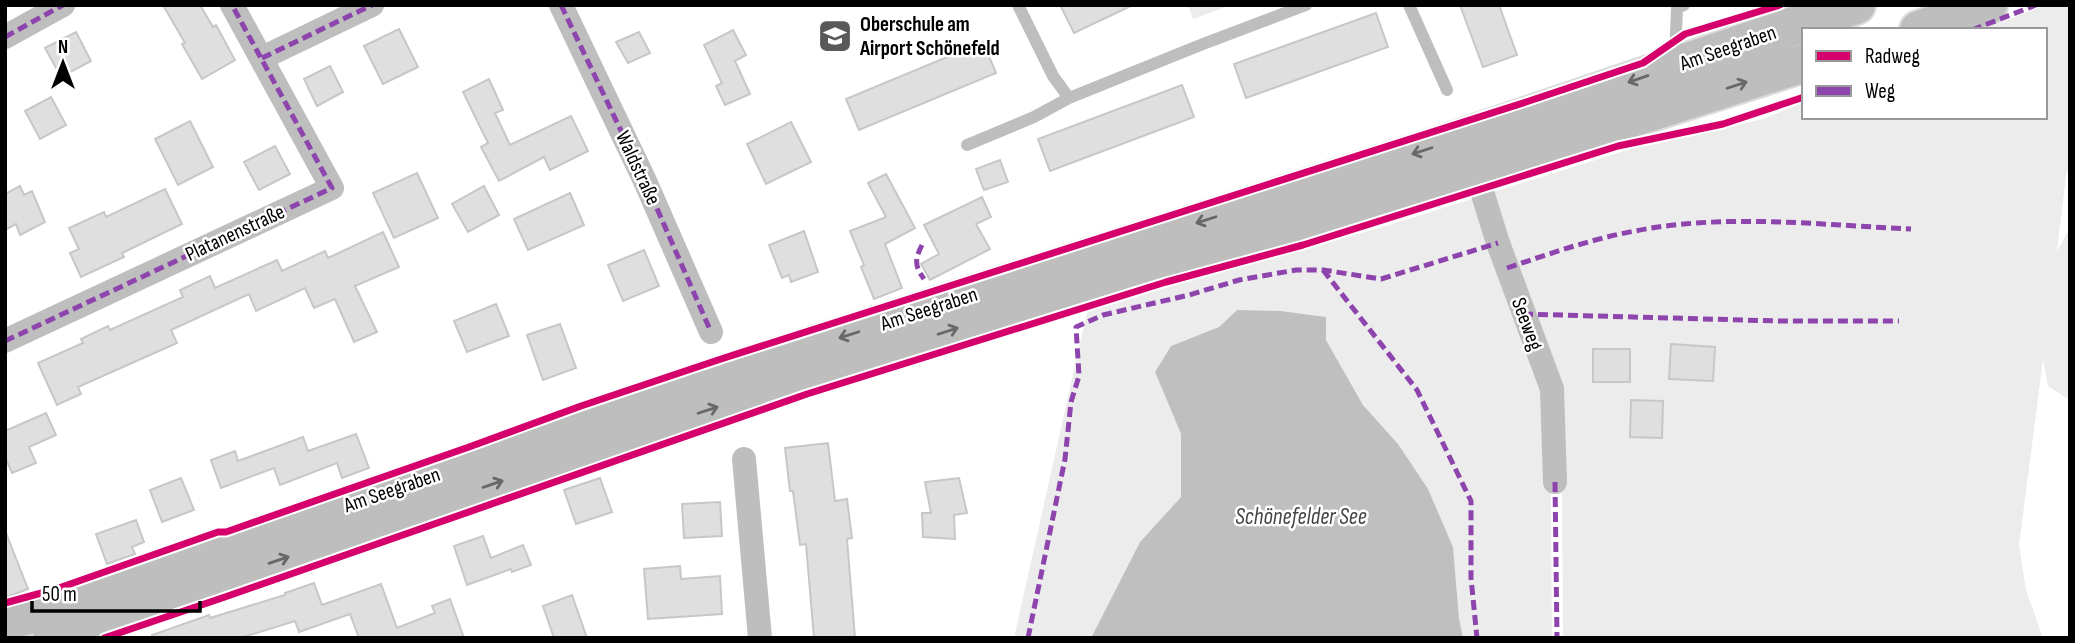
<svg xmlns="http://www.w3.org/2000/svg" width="2075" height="643" font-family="'Sofia Sans Condensed',sans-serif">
  <rect width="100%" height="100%" fill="#fff"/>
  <path fill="#ececec" d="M 1188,5 L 1231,5 L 1193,19 Z
    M 2045,5 L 2070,5 L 2070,162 L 2066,176 L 2057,251 L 2070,228 L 2070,400 L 2048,386 L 2043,360 L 2019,545 L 2026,590 L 2043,638 L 1563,638 L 1562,496 L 1546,421 L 1551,493 L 1552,638 L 1463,638 L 1459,618 L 1453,547 L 1427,489 L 1398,444 L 1363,405 L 1326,340 L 1326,317 L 1281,311 L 1237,310 L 1219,327 L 1171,346 L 1155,372 L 1181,434 L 1181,497 L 1140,542 L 1091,638 L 1014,638 L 1087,312 L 1147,293 L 1386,226 L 1627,150 L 1763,119 L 1804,102 L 1804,117 L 2045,117 L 2045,30 L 1982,30 Z"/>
  <path fill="#bfbfbf" d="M 1237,310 L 1281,311 L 1326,317 L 1326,340 L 1363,405 L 1398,444 L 1428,489 L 1453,547 L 1459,618 L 1463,638 L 1091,638 L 1140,542 L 1181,497 L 1181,434 L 1155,372 L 1171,346 L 1219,327 Z"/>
  <path fill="#dfdfdf" stroke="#c7c7c7" stroke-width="2" d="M 163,5 L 200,5 L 213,27 L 216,25 L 235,60 L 202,79 L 182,44 L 185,43 Z
    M 1060,5 L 1133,5 L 1074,33 Z
    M 1460,5 L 1499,5 L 1517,55 L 1483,67 Z
    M 1376,13 L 1388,47 L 1246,98 L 1234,64 Z
    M 399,29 L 418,67 L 383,84 L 364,46 Z
    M 733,30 L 746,55 L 735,61 L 750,94 L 725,105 L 716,86 L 722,83 L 704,45 Z
    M 76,32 L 91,61 L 61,77 L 45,48 Z
    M 639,32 L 650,53 L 628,63 L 616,42 Z
    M 983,42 L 996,73 L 859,130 L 846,99 Z
    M 330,66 L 343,92 L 317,106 L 304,79 Z
    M 489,79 L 503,110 L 495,113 L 510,145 L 571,116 L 588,151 L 550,170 L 544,157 L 499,181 L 481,147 L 488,143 L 463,92 Z
    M 1182,85 L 1194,117 L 1050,171 L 1038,139 Z
    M 51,97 L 66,125 L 40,139 L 25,111 Z
    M 190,121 L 213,167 L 178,185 L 155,139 Z
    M 791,122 L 811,162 L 766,184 L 747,144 Z
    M 275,146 L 290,174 L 259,190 L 244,162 Z
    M 1000,160 L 1008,182 L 984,190 L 976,169 Z
    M 417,173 L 438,218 L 394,238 L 373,193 Z
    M 886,174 L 915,228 L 885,244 L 902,288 L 874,299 L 861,267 L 864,265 L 850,231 L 886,217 L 868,183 Z
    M 20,186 L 24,195 L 32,191 L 45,222 L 20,235 L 16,224 L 5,230 L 5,194 Z
    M 484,186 L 499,215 L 468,232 L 452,204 Z
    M 165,189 L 182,224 L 122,253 L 124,257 L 81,277 L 70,253 L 79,249 L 69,228 L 104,212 L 106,217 Z
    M 570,193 L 584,225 L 528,250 L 514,219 Z
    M 982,197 L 991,217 L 976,224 L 990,249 L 930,280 L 921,264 L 939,254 L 924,225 Z
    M 804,231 L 818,272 L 791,282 L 789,275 L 782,278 L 769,245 Z
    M 383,232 L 399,267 L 355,286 L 377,332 L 354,342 L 335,299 L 314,308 L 305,288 L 256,311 L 249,294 L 171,330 L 177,343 L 78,387 L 81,394 L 57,405 L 38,363 L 83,343 L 81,339 L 108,326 L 110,330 L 183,297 L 180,290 L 210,276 L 215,288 L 277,260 L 282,271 L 325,251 L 328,258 Z
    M 644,250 L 659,286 L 623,301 L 608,265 Z
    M 496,304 L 509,336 L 467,352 L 454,321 Z
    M 560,324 L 576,368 L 543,380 L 527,335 Z
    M 1671,344 L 1715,347 L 1713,381 L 1669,379 Z
    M 1593,349 L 1630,349 L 1630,382 L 1593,382 Z
    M 1631,400 L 1663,401 L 1662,438 L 1630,437 Z
    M 46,413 L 56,435 L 29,447 L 36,463 L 12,473 L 5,457 L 5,431 Z
    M 356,434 L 369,468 L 342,478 L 337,463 L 280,485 L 274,468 L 221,488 L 211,460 L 235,451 L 238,461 L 303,437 L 308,451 Z
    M 828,443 L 835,501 L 847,499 L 852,538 L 847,539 L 855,638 L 814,638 L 806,544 L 800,545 L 793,491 L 790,491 L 785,448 Z
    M 181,478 L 194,510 L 162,522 L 150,490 Z
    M 600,478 L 612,512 L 576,524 L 564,490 Z
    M 959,478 L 967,513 L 954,515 L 955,539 L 923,537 L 922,513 L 931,513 L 925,482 Z
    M 720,502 L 722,536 L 684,538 L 682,504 Z
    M 136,520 L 144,542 L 132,547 L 135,554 L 107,564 L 96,534 Z
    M 6,533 L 28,589 L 5,598 L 5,534 Z
    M 483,536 L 491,558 L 523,545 L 531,565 L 512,572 L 511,569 L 467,585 L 454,546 Z
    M 680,566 L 681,579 L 720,576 L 722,614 L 648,619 L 644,569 Z
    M 314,583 L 322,605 L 381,584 L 397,628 L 435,613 L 432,606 L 450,599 L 464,638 L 359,638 L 350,614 L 299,632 L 295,621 L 240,638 L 153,638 L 152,635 L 209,615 L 210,618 L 285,595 L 285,593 Z
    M 572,595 L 587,638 L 554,638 L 543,606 Z"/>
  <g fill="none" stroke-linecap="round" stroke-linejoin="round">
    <g stroke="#dbdbdb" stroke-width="42">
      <path id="primary" d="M 1919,30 L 1988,5
        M 5,622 L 114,588 L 722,375 L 1451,142 L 1856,5
        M 52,638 L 216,582 L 639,433 L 858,360 L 1175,261 L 1304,227 L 1532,150 L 1804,63"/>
    </g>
    <path stroke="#bebebe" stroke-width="12" d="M 1018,5 L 1053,76 L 1069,98
      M 1409,5 L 1447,90
      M 1675,60 L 1677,8 L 1684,5
      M 967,145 L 1034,117 L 1069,98 L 1203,44 L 1306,5"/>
    <path stroke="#bebebe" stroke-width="24" d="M 561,5 L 645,181 L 711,332
      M 5,37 L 63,5
      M 262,58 L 372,5
      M 1475,169 L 1498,243 L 1552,389 L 1555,482
      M 5,341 L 332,188 L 232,5
      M 744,459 L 760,638"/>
    <use href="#primary" stroke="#bebebe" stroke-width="38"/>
    <path stroke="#8e44ad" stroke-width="5" stroke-dasharray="10 5" stroke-linecap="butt" d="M 561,5 L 645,181 L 711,332
      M 1972,30 L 2036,5
      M 5,37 L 63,5
      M 262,58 L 372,5
      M 922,245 C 915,259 914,265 924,279
      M 1507,268 C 1549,254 1591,239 1635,231 C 1725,213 1820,225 1911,229
      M 1323,270 L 1417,390 L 1471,501 L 1471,578 L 1477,638
      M 1523,314 L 1779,321 L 1899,321
      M 5,341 L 332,188 L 232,5
      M 1555,482 L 1557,638
      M 1028,638 L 1065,459 L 1071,402 L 1079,376 L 1076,327 L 1103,315 L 1189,295 L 1239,280 L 1296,270 L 1323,270 L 1381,279 L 1498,243"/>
    <g stroke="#fff" stroke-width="11">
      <path id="cycleway" d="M 5,603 L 56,589 L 218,532 L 226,532 L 469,447 L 581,406 L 721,359 L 1526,102 L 1643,63 L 1685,34 L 1780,5
        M 104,638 L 222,598 L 807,394 L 1166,282 L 1303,245 L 1618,146 L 1723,124 L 1804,97"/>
    </g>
    <use href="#cycleway" stroke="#d6006c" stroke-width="7"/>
  </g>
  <defs><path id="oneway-shaft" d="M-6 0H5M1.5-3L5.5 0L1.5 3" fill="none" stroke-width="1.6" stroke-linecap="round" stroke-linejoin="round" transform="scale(1.75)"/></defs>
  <g stroke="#686868">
    <use href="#oneway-shaft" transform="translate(1638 79) rotate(161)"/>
    <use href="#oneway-shaft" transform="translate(1737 85) rotate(-18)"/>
    <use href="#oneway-shaft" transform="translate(1422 151) rotate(162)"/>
    <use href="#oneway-shaft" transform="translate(1206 220) rotate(162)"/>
    <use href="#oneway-shaft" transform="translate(948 331) rotate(-18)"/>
    <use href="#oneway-shaft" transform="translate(849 335) rotate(162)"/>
    <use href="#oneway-shaft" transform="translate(708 410) rotate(-18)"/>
    <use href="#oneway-shaft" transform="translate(493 484) rotate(-19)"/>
    <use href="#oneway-shaft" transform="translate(279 560) rotate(-19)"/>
  </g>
  <defs>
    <g id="school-square" transform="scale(1.75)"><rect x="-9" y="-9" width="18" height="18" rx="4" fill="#595959" stroke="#fff"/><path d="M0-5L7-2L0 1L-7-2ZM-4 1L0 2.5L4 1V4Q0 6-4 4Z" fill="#fff"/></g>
  </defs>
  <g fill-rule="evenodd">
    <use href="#school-square" x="835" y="36"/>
  </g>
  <g text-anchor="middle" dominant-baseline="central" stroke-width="5" stroke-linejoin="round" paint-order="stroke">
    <g font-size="21" font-weight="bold" fill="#000" stroke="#fff" text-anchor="start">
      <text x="860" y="24">Oberschule am<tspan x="860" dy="24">Airport Schönefeld</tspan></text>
    </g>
    <g font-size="21" fill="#000" stroke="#fff">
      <text transform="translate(1728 48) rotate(-19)">Am Seegraben</text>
      <text transform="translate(638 168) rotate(65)">Waldstraße</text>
      <text transform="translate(235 233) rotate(-25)">Platanenstraße</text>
      <text transform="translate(929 309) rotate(-18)">Am Seegraben</text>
      <text transform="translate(1527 324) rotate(70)">Seeweg</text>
      <text transform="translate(392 490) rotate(-19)">Am Seegraben</text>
    </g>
    <g font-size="23" font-style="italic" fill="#444" stroke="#fff">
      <text x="1301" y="517">Schönefelder See</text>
    </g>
  </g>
  <rect width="2075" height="643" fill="none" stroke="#000000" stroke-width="14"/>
  <rect x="1802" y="28" width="245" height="91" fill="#ffffff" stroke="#999999" stroke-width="2"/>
  <rect x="1816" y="51" width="35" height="10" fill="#d6006c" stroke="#999999" stroke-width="2"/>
  <text x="1865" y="63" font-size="21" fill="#000000">Radweg</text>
  <rect x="1816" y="86" width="35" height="10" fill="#8e44ad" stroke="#999999" stroke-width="2"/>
  <text x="1865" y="98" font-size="21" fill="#000000">Weg</text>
  <g transform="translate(63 63)" stroke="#ffffff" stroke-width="5" paint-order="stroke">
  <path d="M0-5L12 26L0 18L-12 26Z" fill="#000000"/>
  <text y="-10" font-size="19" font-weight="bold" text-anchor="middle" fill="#000000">N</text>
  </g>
  <path d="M32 601v10h168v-10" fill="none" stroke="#000000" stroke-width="3.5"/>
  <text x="42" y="601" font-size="21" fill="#000000" stroke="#ffffff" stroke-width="5" paint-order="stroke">50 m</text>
</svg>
